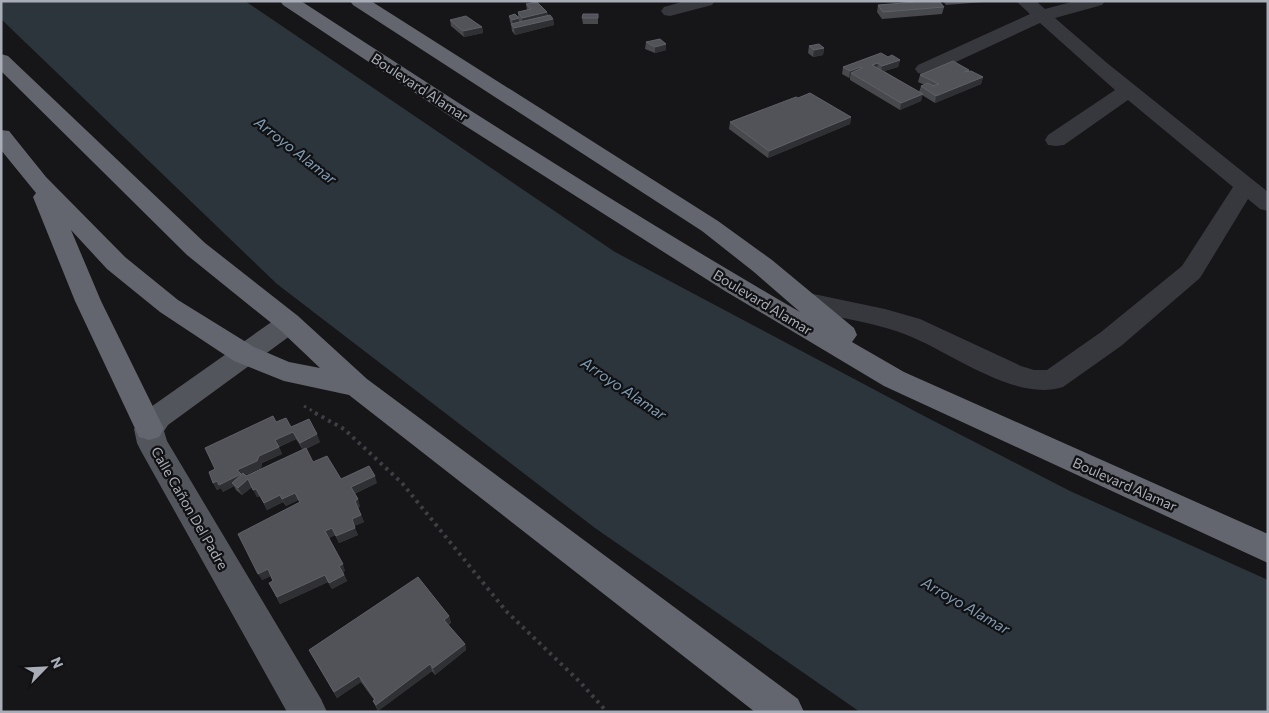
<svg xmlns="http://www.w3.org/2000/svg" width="1269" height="713" font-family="Commissioner,sans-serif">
  <rect width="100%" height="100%" fill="#161618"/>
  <path fill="#2c353c" d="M 1,1 L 245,1 L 615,252 L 924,416 L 1070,491 L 1268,580 L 1268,712 L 860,712 L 595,528 L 277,284 L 1,19 Z"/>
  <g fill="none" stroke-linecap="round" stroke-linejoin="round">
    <path stroke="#3d3f44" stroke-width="3" stroke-dasharray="2.5 4" stroke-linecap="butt" d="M 304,406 L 318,414"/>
    <path stroke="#3d3f44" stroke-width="4" stroke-dasharray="3 4.5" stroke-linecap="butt" d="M 315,413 L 344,429 L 402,483 L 506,611 L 580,682 L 607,712"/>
    <path fill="#37383d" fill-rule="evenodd" d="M 685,1 L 715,1 L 712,5 L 670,16 L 664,15 L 661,11 L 664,7 Z
      M 1016,1 L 1036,1 L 1045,9 L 1075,1 L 1105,1 L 1102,5 L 1055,18 L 1107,63 L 1268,192 L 1268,211 L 1260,209 L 1248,199 L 1200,278 L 1121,346 L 1063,387 C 1012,403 947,348 899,332 C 865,320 829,317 795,307 L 791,301 L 795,295 L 804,292 L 885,309 L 920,319 L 1021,366 L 1034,370 L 1047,370 L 1101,332 L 1182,266 L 1233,187 L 1128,100 L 1064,145 L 1056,146 L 1048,145 L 1045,140 L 1048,135 L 1115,90 L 1040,23 L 932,73 L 925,75 L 918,73 L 915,69 L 918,65 L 1030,14 Z"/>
    <path fill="#53555c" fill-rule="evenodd" d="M 289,314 L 298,316 L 302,323 L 298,330 L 168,425 L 164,431 L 167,441 L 321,699 L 327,712 L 287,712 L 141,451 L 137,443 L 134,429 L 148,409 L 280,316 Z"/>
    <path fill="#63666e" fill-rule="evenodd" d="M 280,1 L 301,1 C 465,108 631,214 800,312 L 754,272 L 702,231 L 353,5 L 350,1 L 371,1 L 718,221 L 772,260 L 854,328 L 857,335 L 852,342 L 904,372 L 1268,534 L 1268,563 L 884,386 L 725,291 L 456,120 L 283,5 Z
      M 1,54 L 8,56 L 205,243 L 298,316 L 367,379 L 798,699 L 804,712 L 755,712 L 349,395 L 284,381 L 234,361 L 160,312 L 107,269 L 71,230 L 101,301 L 164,429 L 159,437 L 149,440 L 139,437 L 75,301 L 33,197 L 36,193 L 1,150 L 1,130 L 9,131 L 46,177 L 125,257 L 178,300 L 254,347 L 289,362 L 320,368 L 280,330 L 187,255 L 1,71 Z"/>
  </g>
  <path fill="#47494d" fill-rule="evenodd" d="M 909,1 L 939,1 L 944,7 L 942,14 L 882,19 L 877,12 L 878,5 L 910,3 Z
    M 943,1 L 996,1 L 946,5 Z
    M 526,4 L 547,12 L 548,16 L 553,19 L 554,25 L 515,35 L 512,31 L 511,24 L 510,22 L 509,16 L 518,18 L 518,12 L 527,10 Z
    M 598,14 L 598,24 L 583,24 L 582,18 Z
    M 450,20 L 482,27 L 483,33 L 464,37 L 451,26 Z
    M 646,42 L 666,44 L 666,50 L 655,53 L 645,49 Z
    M 809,46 L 824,48 L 823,55 L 813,57 L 808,53 Z
    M 888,57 L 900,60 L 898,67 L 884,71 L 919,92 L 921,86 L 925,85 L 918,82 L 920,75 L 969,71 L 983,77 L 981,84 L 935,103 L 922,95 L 921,101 L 900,110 L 850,80 L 850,77 L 849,78 L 842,74 L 843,67 Z
    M 798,98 L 851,117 L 850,124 L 768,158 L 729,129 L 730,122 Z
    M 276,422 L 291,427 L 320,442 L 306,449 L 313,462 L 341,479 L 377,483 L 354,494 L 360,506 L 358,508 L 364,522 L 354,526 L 358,535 L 339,543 L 335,535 L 329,538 L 345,571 L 343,572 L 347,581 L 332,589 L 328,582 L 280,604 L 269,583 L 273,581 L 271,576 L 262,580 L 300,503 L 298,500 L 286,506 L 283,502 L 267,510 L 260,496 L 257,497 L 252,487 L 242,495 L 236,490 L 234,486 L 223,492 L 221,488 L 217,490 L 213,483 L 215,469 ZM 296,439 L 303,450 L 246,476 L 245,475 L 261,468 L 262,463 L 282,454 L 279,447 Z
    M 449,616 L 451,623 L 448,625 L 465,644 L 466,650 L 435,675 L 432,671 L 378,711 L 373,701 L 374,700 L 361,682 L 337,698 L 309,650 Z"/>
  <path fill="#2f3033" d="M 547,12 L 548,18 L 523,24 L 522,18 Z
    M 519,18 L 519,25 L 513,26 L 512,20 Z
    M 553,19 L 554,25 L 515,35 L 514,28 Z
    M 482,27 L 483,33 L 464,37 L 463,31 Z
    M 666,44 L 666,50 L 655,53 L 655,47 Z
    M 824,48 L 823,55 L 813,57 L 814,50 Z
    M 900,60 L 898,67 L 881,72 L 882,66 Z
    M 878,63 L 877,70 L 872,65 Z
    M 861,67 L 860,74 L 851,73 L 850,77 L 849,78 L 850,71 Z
    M 983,77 L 981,84 L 935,103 L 936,96 Z
    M 923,94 L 921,101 L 900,110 L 901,103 Z
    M 851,117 L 850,124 L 768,158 L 769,151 Z
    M 293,432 L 296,439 L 278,447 L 275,440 Z
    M 317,434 L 320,442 L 303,450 L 300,443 Z
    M 279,447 L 282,454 L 262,463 L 261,468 L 242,476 L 232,483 L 234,486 L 223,492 L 219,485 L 237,470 L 259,456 Z
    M 375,476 L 377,483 L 353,494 L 351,487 Z
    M 248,479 L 252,487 L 242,495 L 238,488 Z
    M 217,481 L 221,488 L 217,490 L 213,483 Z
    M 256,489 L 260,496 L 257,497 L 253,490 Z
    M 295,493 L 298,500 L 286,506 L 282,499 Z
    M 280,495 L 283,502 L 267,510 L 264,503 Z
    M 358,499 L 360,506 L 358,508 L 355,501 Z
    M 361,515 L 364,522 L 354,526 L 352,519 Z
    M 332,528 L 335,535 L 328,538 L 325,531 Z
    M 355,528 L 358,535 L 339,543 L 336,536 Z
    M 343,564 L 345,571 L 342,572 L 339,566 Z
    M 268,569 L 271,576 L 262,580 L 258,574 Z
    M 325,575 L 328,582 L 280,604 L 277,597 Z
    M 344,575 L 347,581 L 332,589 L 329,583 Z
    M 449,616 L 451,623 L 446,626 L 444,620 Z
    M 465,644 L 466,650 L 435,675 L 433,668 Z
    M 430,664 L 432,671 L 378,711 L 376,705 Z
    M 359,676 L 361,682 L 337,698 L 334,692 Z"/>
  <path fill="#525359" stroke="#5f6168" d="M 914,1 L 939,1 L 944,7 L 883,12 L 878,5 L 915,2 Z
    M 537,2 L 547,12 L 522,18 L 518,12 L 531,9 L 526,4 Z
    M 515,14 L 519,18 L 512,20 L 509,16 Z
    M 583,14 L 598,14 L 598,18 L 582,18 Z
    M 550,15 L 553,19 L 514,28 L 511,24 Z
    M 466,16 L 482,27 L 463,31 L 450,20 Z
    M 660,39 L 666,44 L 655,47 L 646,42 Z
    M 819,44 L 824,48 L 814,50 L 809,46 Z
    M 881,53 L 888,57 L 892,55 L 900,60 L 882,66 L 878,63 L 872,65 L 923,94 L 901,103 L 851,73 L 862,68 L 861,67 L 850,71 L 843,67 Z
    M 953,61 L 969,70 L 964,72 L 971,71 L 983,77 L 936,96 L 921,86 L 928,83 L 933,86 L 939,84 L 920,75 Z
    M 810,93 L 851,117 L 769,151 L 730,122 L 796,97 L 798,98 Z
    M 273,416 L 276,422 L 286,418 L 291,427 L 309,419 L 317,434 L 300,443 L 293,432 L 275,440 L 279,447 L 259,456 L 257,461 L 237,470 L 241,474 L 219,485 L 217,481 L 213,483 L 209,472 L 215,469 L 205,448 Z
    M 306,448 L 313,462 L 327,456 L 341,479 L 369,466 L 375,476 L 351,487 L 358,499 L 355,501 L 361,515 L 352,519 L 355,528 L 336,536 L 332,528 L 325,531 L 343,564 L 339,566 L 344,575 L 329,583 L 325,575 L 277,597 L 269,583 L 273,581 L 268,569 L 258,574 L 238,534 L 300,502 L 295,493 L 282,499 L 280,495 L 264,503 L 256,489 L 253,490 L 248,479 L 238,488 L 232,483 L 243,473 L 246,476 Z
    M 418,577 L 449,616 L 444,620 L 465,644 L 433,668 L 430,664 L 376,705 L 373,701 L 375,699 L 359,676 L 334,692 L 309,650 Z"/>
  <g text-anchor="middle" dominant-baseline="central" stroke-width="4.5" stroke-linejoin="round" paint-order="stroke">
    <g font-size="14" fill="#a8adb8" stroke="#111113">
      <text transform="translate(420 87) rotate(33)">Boulevard Alamar</text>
      <text transform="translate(763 302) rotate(31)">Boulevard Alamar</text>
      <text transform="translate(1125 484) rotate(24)">Boulevard Alamar</text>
      <text transform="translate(190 508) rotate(60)">Calle Cañon Del Padre</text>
    </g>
    <g font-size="15" font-style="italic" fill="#7f9bb3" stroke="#111113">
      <text transform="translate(296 150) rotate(38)">Arroyo Alamar</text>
      <text transform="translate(624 388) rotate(34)">Arroyo Alamar</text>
      <text transform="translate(966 605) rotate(30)">Arroyo Alamar</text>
    </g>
  </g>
  <rect width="1269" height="713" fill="none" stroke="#a8adb8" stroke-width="5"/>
  <g transform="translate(45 668) rotate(66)" stroke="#111113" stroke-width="4" paint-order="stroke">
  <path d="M0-4L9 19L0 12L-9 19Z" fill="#a8adb8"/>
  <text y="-8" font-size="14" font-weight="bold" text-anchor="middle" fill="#a8adb8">N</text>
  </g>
</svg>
